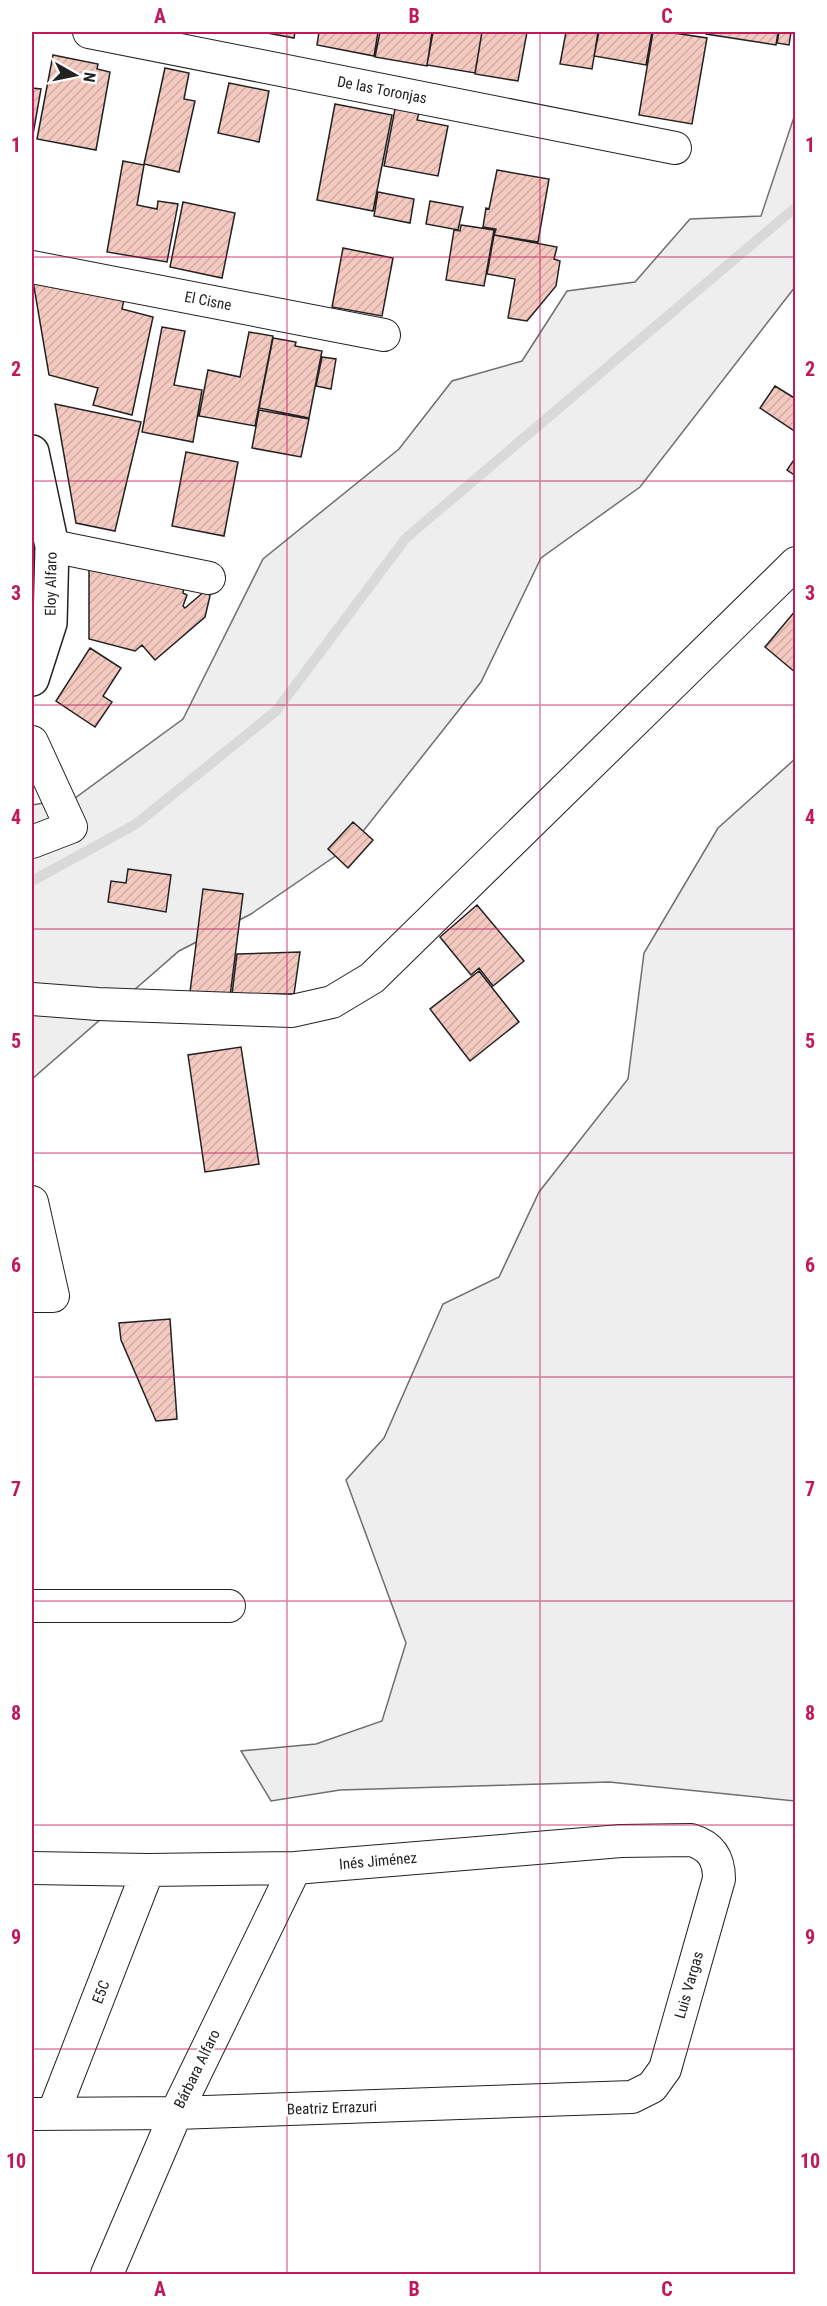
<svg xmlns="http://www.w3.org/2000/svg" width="827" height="2306" font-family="'Roboto Condensed',sans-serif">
  <defs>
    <pattern id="building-hatch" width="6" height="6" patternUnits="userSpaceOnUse" patternTransform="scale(1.5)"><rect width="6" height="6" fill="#f3c9c0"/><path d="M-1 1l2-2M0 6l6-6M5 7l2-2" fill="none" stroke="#d0aca5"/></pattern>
  </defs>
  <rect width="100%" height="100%" fill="#fff"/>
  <path fill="#eee" stroke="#6f6f6f" stroke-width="1.5" d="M 795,114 L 795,287 L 640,487 L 541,558 L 481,682 L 353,844 L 251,914 L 179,951 L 32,1079 L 32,805 L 75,798 L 183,719 L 263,559 L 399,449 L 452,381 L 522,361 L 567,291 L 635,282 L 690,219 L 761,216 Z
    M 795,759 L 795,1801 L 609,1782 L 340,1790 L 271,1801 L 241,1751 L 316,1744 L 382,1721 L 406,1643 L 346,1480 L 384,1438 L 443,1304 L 499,1277 L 539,1192 L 628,1079 L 644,953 L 718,828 Z"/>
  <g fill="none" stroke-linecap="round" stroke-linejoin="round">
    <path stroke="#d9d9d9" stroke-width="10" d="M 32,881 L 136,824 L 276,711 L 406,538 L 796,207"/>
  </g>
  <path fill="url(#building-hatch)" stroke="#222" stroke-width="1.5" d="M 262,32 L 295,32 L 294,38 Z
    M 319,32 L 378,32 L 374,56 L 317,45 Z
    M 380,32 L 432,32 L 427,66 L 375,57 Z
    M 433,32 L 482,32 L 475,73 L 427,65 Z
    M 482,32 L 527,32 L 518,81 L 475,74 Z
    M 566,32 L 598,32 L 592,69 L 560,64 Z
    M 599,32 L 652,32 L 646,65 L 594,56 Z
    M 653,32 L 667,32 L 707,38 L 692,124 L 639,115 Z
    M 706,32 L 778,32 L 776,45 L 706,34 Z
    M 779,32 L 791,32 L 789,45 L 777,43 Z
    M 53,55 L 98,64 L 97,69 L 110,72 L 96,150 L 37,139 Z
    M 165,68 L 189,73 L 184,99 L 195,101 L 179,172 L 144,164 Z
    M 229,83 L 269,91 L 259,142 L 218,133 Z
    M 32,88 L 41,89 L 32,140 Z
    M 335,104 L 392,115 L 373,211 L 317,200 Z
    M 395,109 L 419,113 L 417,120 L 448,126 L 438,176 L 384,166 Z
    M 123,161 L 144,165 L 137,205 L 157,209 L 158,201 L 178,204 L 167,262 L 107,252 Z
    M 497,170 L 549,179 L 538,242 L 494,235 L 496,229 L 483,227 L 486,208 L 489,209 Z
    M 378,192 L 414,199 L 410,223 L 374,216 Z
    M 430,201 L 463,207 L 458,230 L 426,224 Z
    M 183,202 L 235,213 L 222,278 L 170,267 Z
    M 461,225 L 494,230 L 484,286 L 446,280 L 454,230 L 460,231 Z
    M 494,235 L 557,247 L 554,259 L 560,261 L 556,286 L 527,321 L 508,318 L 515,279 L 487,274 Z
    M 343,248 L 393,258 L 382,316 L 332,307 Z
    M 33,281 L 125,294 L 122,309 L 153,317 L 132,415 L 93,405 L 98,388 L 49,375 Z
    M 162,327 L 185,331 L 174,385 L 202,390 L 193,442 L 142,432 Z
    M 249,332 L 273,336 L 255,426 L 199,416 L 208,370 L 240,377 Z
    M 273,338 L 296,342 L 295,346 L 322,351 L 309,418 L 259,408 Z
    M 322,357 L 336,359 L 331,389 L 316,386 Z
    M 775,386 L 796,399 L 796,432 L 760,408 Z
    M 55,404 L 141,422 L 115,531 L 76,523 Z
    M 259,410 L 309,419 L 301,457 L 252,448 Z
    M 186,452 L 238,462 L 224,536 L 172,526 Z
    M 796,457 L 796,476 L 787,470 Z
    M 89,561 L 186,576 L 183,593 L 187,595 L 183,606 L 185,608 L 206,590 L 210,596 L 205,617 L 155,660 L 142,645 L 135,651 L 89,639 Z
    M 796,610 L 796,673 L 765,647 Z
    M 90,648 L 121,668 L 103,696 L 112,702 L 95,727 L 56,701 Z
    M 353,822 L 373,840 L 348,868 L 328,849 Z
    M 128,869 L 171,875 L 166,912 L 108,902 L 111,881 L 126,883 Z
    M 203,889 L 243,894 L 230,996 L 190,992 Z
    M 477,905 L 524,961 L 493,986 L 479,968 L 471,975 L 440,937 Z
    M 300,952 L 294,994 L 232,994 L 237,954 Z
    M 479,971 L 519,1022 L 470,1061 L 430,1009 Z
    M 241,1047 L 259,1164 L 205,1172 L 188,1055 Z
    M 170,1319 L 177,1419 L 156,1421 L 121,1340 L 119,1323 Z"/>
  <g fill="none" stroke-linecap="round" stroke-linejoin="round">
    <g stroke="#222" stroke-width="34">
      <path id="street" d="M 89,32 L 675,148
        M 32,267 L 384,335
        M 52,546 L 209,578
        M 32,742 L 71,827 L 32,842
        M 32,999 L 98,1004 L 292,1011 L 332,1002 L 372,978 L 796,563
        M 32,1202 L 53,1296 L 32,1296
        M 32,1606 L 229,1606
        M 32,1868 L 148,1870 L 295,1868 L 621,1841 L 691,1840 C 711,1846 719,1858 719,1879 L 665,2069 L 652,2087 L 632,2097 L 176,2113 L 32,2114
        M 53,2114 L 148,1870
        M 107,2274 L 176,2113 L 295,1868"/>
    </g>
    <g stroke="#222" stroke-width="36">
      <path id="secondary" d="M 32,452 L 52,546 L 50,623 L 32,679"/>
    </g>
    <use href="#street" stroke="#fff" stroke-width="32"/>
    <use href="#secondary" stroke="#fff" stroke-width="33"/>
  </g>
  <path fill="none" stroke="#c2185b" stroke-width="1.5" stroke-opacity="0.55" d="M 287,32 L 287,2274M 540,32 L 540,2274M 32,257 L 796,257M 32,481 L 796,481M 32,705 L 796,705M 32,929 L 796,929M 32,1153 L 796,1153M 32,1377 L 796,1377M 32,1601 L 796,1601M 32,1825 L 796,1825M 32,2049 L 796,2049"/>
  <g text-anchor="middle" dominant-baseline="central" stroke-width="4.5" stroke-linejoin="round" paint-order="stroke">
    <g font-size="15" fill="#222" stroke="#fff">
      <text transform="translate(382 90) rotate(11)">De las Toronjas</text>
      <text transform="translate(208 301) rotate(11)">El Cisne</text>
      <text transform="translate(51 584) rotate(-89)">Eloy Alfaro</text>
      <text transform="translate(378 1861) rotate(-5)">Inés Jiménez</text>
      <text transform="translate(689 1985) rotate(-74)">Luis Vargas</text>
      <text transform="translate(101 1992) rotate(-69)">E5C</text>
      <text transform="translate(197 2069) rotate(-64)">Bárbara Alfaro</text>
      <text transform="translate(332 2108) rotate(-2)">Beatriz Errazuri</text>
    </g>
  </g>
  <rect width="827" height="2306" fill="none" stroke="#ffffff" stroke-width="66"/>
  <g transform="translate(75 75) rotate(99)" stroke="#ffffff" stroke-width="4.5" paint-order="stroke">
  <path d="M0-4.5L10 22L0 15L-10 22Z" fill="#222222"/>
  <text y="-9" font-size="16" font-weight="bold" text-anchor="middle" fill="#222222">N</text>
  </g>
  <rect x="33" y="33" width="761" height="2240" fill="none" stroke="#c2185b" stroke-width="2"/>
  <g font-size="20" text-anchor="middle" font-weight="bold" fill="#c2185b">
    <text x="160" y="23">A</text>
    <text x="414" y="23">B</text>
    <text x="667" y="23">C</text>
    <text x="16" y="152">1</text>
    <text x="810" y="152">1</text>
    <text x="16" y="376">2</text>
    <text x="810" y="376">2</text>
    <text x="16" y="600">3</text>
    <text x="810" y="600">3</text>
    <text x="16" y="824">4</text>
    <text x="810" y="824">4</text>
    <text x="16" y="1048">5</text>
    <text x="810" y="1048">5</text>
    <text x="16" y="1272">6</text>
    <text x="810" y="1272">6</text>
    <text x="16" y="1496">7</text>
    <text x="810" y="1496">7</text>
    <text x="16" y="1720">8</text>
    <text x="810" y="1720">8</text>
    <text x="16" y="1944">9</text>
    <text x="810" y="1944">9</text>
    <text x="16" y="2168">10</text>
    <text x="810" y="2168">10</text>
    <text x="160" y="2296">A</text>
    <text x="414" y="2296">B</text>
    <text x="667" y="2296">C</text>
  </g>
</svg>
